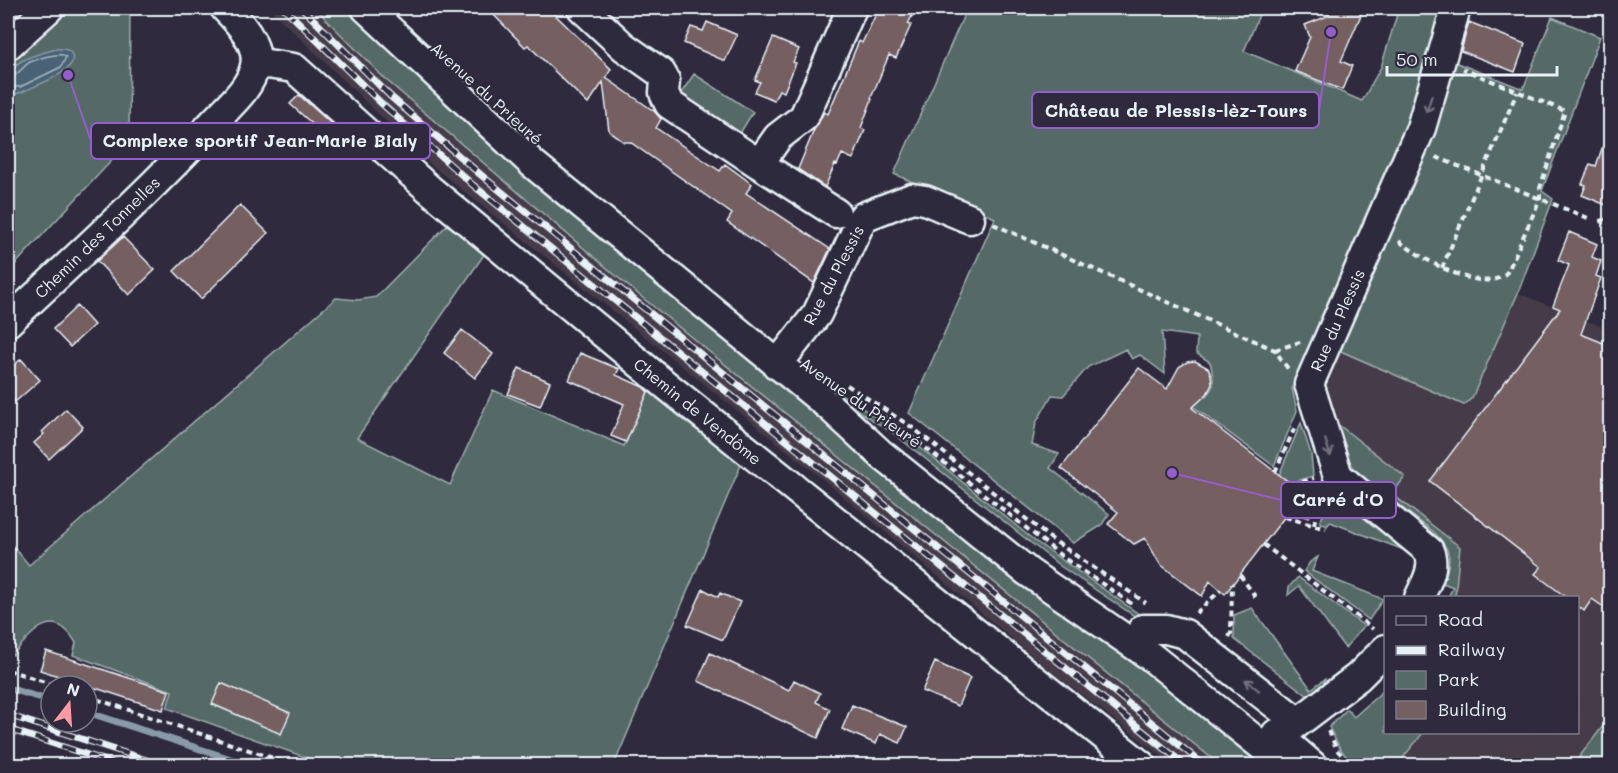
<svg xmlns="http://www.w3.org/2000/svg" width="1618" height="773" font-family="Mali,sans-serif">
  <rect width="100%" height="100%" fill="#2f2a3d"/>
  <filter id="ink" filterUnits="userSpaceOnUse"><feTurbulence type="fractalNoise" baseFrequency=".0167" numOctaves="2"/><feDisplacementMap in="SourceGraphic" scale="12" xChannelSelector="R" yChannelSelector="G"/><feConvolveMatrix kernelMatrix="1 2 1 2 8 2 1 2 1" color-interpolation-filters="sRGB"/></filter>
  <g filter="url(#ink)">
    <path fill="#443a48" d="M 269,8 L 315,8 L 385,79 L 628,286 L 1220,765 L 1173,765 L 1048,669 L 826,482 L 431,165 Z
      M 1518,293 L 1610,330 L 1610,717 L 1573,765 L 1397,765 L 1423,733 L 1578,732 L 1578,598 L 1455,597 L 1460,547 L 1392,494 L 1335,422 L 1323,381 L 1336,349 L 1464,405 L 1472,398 Z"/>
    <path fill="#556b66" stroke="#9eaeaf" stroke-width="1.5" d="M 8,8 L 130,8 L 129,142 L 8,272 Z
      M 315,8 L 351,8 L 385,40 L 1277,765 L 1220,765 L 628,286 L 385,79 Z
      M 967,8 L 1262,8 L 1244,51 L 1362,101 L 1381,67 L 1399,8 L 1445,8 L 1422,98 L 1292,388 L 1297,411 L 1274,466 L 1194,407 L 1194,403 C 1216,391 1216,385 1210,362 L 1196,353 L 1197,337 L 1162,332 L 1165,374 L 1140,355 L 1132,359 L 1126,349 L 1088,367 L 1063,396 L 1052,395 L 1036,423 L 1032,445 L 1059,454 L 1050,468 L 1109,514 L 1101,526 L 1073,543 L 909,413 L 995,218 L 894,174 Z
      M 1552,17 L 1600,37 L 1542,191 L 1553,199 L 1518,293 L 1472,398 L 1464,405 L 1336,349 L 1452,61 L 1523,89 Z
      M 694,74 L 753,112 L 736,140 L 679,96 Z
      M 447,225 L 488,249 L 357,438 L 450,485 L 493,390 L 624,446 L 649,390 L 743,460 L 614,765 L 327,765 L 167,708 L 172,691 L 73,655 L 76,643 C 54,605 31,632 13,655 L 8,653 L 8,540 L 29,565 L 336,298 L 358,300 L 376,297 Z
      M 794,359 L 821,381 L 912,441 L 1035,541 L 1143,617 L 1136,617 L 1060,566 L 893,433 L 831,394 Z
      M 1335,422 L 1405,477 L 1392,494 L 1460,547 L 1455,597 L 1448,597 L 1453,587 L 1443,583 C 1452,560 1452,550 1434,532 L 1348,467 Z
      M 1301,423 L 1311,454 L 1313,476 L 1290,483 L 1279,475 Z
      M 1327,480 L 1420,550 L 1419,571 L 1414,571 L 1420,556 L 1330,522 L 1327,526 L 1320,522 L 1326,508 Z
      M 1314,485 L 1312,508 L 1308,518 L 1289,511 L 1298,490 Z
      M 1318,557 L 1312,571 L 1383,599 L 1369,620 L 1304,571 L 1310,562 Z
      M 1298,577 L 1364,626 L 1345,648 L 1299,586 L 1288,595 L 1289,587 Z
      M 1252,608 L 1311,689 L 1325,679 L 1325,686 L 1313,700 L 1234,639 L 1234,615 Z
      M 1385,689 L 1386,732 L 1423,733 L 1397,765 C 1351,766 1350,770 1329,727 L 1347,709 L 1354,717 Z
      M 1603,726 L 1610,732 L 1610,765 L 1573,765 Z"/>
    <path fill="#4a6274" stroke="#899ba9" stroke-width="1.5" d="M 56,49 C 62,49 69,48 72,55 C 78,72 34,86 22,92 L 15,94 C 9,91 8,89 8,83 C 6,60 39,54 56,49 Z"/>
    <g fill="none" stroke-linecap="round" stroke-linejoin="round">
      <path stroke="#a9b8c3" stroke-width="1.5" d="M 8,79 C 17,77 22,67 30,62 C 40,58 53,54 63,55 L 66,57 L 61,67 L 20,87 L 8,86"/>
      <path stroke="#899ba9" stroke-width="7" d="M 8,688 L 51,701
        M 87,712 L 252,766"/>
    </g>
    <path fill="#745f61" stroke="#e8f1f8" stroke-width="1.5" d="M 487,8 L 548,8 L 611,69 L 606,78 L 654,111 L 661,119 L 656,128 L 720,171 L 725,164 L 752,184 L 746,193 L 830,249 L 814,283 L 727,222 L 732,214 L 630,142 L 624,142 L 609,131 L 603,82 L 588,104 L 528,45 L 525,47 Z
      M 879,8 L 916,8 L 908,24 L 911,25 L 896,58 L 889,55 L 871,98 L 872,99 L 861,128 L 865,130 L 853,159 L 842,154 L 837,165 L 835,164 L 825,187 L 798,169 L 814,130 L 824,112 L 828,114 L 859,41 L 862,43 Z
      M 1332,8 L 1364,8 L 1341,61 L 1352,66 L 1342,90 L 1295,71 L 1310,37 L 1305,25 L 1328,16 Z
      M 707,22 L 737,35 L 725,61 L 684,43 L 691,27 L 703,31 Z
      M 1469,22 L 1525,44 L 1515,72 L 1461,51 Z
      M 773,38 L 799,49 L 793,62 L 796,63 L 784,92 L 779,90 L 774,100 L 755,92 L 760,82 L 755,80 Z
      M 299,95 L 353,143 L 344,152 L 290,104 Z
      M 1608,131 L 1611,132 L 1611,192 L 1606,205 L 1582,195 L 1586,185 L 1582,184 L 1590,164 L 1596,166 Z
      M 240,205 L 268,233 L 201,299 L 174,271 Z
      M 1569,232 L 1597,244 L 1592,257 L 1601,261 L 1596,276 L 1601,278 L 1581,334 L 1611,346 L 1611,612 L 1592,599 L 1584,611 L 1578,606 L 1578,597 L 1566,597 L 1535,574 L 1541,567 L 1430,481 L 1560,309 L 1553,306 L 1569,265 L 1558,260 Z
      M 123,237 L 155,270 L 129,295 L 97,261 Z
      M 77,306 L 94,325 L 70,347 L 53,329 Z
      M 462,330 L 493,354 L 475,378 L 444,353 Z
      M 580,353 L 619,369 L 616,375 L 643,387 L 648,392 L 626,442 L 611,436 L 624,404 L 569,380 Z
      M 21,359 L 40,380 L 15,402 L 8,393 L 8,371 Z
      M 1195,361 L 1208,368 L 1211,375 L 1212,384 L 1207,394 L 1192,408 L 1303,493 L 1225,594 L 1210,581 L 1202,596 L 1160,564 L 1145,538 L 1134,544 L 1108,524 L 1118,512 L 1061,468 L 1139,368 L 1167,389 L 1179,367 L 1187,362 Z
      M 519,368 L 550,382 L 540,406 L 508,394 Z
      M 66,409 L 83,427 L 49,459 L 34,443 L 44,434 L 42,432 Z
      M 703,589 L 718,597 L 720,593 L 740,602 L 723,640 L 687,625 Z
      M 46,651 L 169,691 L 163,710 L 40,670 Z
      M 710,653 L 789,690 L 794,680 L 820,693 L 816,702 L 830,709 L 818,738 L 698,681 Z
      M 935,662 L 970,678 L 958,706 L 922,691 Z
      M 221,683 L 290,713 L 281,734 L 212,704 Z
      M 852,705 L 907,727 L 900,743 L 880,734 L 876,744 L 842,729 Z"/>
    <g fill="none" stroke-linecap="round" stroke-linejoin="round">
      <g stroke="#e8f1f8" stroke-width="33">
        <path id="minor" d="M 366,8 L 533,164 L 830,407 L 882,455 L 1028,572 L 1150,656 L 1287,766
          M 582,8 L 624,47 L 661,73 L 665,80 L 664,93 L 669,104 L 759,164 L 778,137 L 804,117 L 852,8
          M 8,45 L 49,8
          M 256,65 L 267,64 L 294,68 L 429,189 L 667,386 L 1142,766
          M 759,164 L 836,213
          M 8,322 C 77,257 147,194 212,124 C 227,107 250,90 255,66 C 260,44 239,22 225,8
          M 777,365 L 817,314 L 863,217 L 912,198 L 925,200 L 970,219
          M 1419,598 C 1426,583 1436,567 1429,551 L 1338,476 L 1309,384 L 1421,128 L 1456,8
          M 1143,629 L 1166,629 L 1185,634 L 1298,722
          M 1284,733 L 1358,677 L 1386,649
          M 1276,734 L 1313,766"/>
      </g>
      <path stroke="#e8f1f8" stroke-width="4" stroke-dasharray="6 4.5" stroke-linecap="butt" d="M 1436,157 L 1588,218
        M 1600,222 L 1610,215
        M 993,224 L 1275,350 L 1288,369
        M 1399,241 C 1419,257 1486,299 1508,271 L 1540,199 L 1540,188 L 1565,111 L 1463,69
        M 1442,268 L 1517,92
        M 1275,350 L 1300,342
        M 847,385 L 913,428 L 1050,538 L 1146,603
        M 875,411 L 903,430 L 1064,558 L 1135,606
        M 1275,472 L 1296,425
        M 1292,485 L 1314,478
        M 1285,517 L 1326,529
        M 1314,525 L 1320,493
        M 1263,544 L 1373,629
        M 1240,575 L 1257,599
        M 1196,613 L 1221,590
        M 1229,637 L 1231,633 L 1232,584
        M 8,670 L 57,686
        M 87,696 L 297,766
        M 1328,731 L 1338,751 L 1352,766"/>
      <use href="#minor" stroke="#2f2a3d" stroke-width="28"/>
      <g stroke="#e8f1f8" stroke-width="7">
        <path id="rail" d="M 284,8 L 382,104 L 473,185 L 1186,766
          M 302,8 L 390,96 L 481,175 L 1205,766
          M 8,715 L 165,766
          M 8,729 L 122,766"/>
      </g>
      <use href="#rail" stroke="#2f2a3d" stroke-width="4.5" stroke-dasharray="14" stroke-linecap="butt"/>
    </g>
    <defs><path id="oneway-shaft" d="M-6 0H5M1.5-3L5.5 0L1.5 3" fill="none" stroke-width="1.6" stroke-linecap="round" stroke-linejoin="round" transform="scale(1.5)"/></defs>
    <g stroke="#70707e">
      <use href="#oneway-shaft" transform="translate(1429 104) rotate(107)"/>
      <use href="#oneway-shaft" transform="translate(1328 448) rotate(73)"/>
      <use href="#oneway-shaft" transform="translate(1252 685) rotate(-141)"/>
    </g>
  </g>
  <g text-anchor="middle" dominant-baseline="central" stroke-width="4.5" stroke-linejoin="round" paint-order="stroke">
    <g font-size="16" fill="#e8f1f8" stroke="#2f2a3d">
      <text transform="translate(487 93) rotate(42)">Avenue du Prieuré</text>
      <text transform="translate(97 237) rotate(-44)">Chemin des Tonnelles</text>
      <text transform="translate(833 275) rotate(-62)">Rue du Plessis</text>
      <text transform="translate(1337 320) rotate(-66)">Rue du Plessis</text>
      <text transform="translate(861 402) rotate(35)">Avenue du Prieuré</text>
      <text transform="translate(698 411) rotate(39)">Chemin de Vendôme</text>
    </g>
  </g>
  <path fill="none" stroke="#965dcd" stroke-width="2" d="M1331 32L1319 110M68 75L91 141M1172 473L1281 500"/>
  <g fill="#965dcd" stroke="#2f2a3d" stroke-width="2">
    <circle cx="1331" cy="32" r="6"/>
    <circle cx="68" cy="75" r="6"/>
    <circle cx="1172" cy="473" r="6"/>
  </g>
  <g fill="#2f2a3d" stroke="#965dcd" stroke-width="2">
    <rect x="1032" y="92" width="287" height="36" rx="6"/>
    <rect x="91" y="123" width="339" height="36" rx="6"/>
    <rect x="1281" y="482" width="115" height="36" rx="6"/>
  </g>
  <g font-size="18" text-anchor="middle" font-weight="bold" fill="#e8f1f8">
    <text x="1176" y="117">Château de Plessis-lèz-Tours</text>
    <text x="260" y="147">Complexe sportif Jean-Marie Bialy</text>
    <text x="1338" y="506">Carré d'O</text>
  </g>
  <rect width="1618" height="773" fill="none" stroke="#2f2a3d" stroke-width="30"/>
  <rect x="15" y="15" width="1588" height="743" fill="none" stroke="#e8f1f8" stroke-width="2" filter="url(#ink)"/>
  <rect x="1384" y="596" width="195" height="138" fill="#2f2a3d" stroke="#797a88" stroke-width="1.5"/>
  <rect x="1396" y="616" width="30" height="9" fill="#2f2a3d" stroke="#797a88" stroke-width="1.5"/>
  <text x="1438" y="626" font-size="18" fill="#e8f1f8">Road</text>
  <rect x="1396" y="646" width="30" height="9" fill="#e8f1f8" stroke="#797a88" stroke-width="1.5"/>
  <text x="1438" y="656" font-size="18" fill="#e8f1f8">Railway</text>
  <rect x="1396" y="671" width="30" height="18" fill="#556b66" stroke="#797a88" stroke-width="1.5"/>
  <text x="1438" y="686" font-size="18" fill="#e8f1f8">Park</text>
  <rect x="1396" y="701" width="30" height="18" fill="#745f61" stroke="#797a88" stroke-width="1.5"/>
  <text x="1438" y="716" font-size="18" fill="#e8f1f8">Building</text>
  <g transform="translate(69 704) rotate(17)"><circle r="28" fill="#2f2a3d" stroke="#797a88" stroke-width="1.5"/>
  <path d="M0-4.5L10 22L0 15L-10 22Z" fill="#ff9aa2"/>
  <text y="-9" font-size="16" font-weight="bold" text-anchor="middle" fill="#e8f1f8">N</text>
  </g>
  <path d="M1387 66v9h170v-9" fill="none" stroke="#e8f1f8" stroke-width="3"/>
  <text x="1396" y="66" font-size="18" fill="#e8f1f8" stroke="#2f2a3d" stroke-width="4.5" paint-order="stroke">50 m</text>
</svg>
